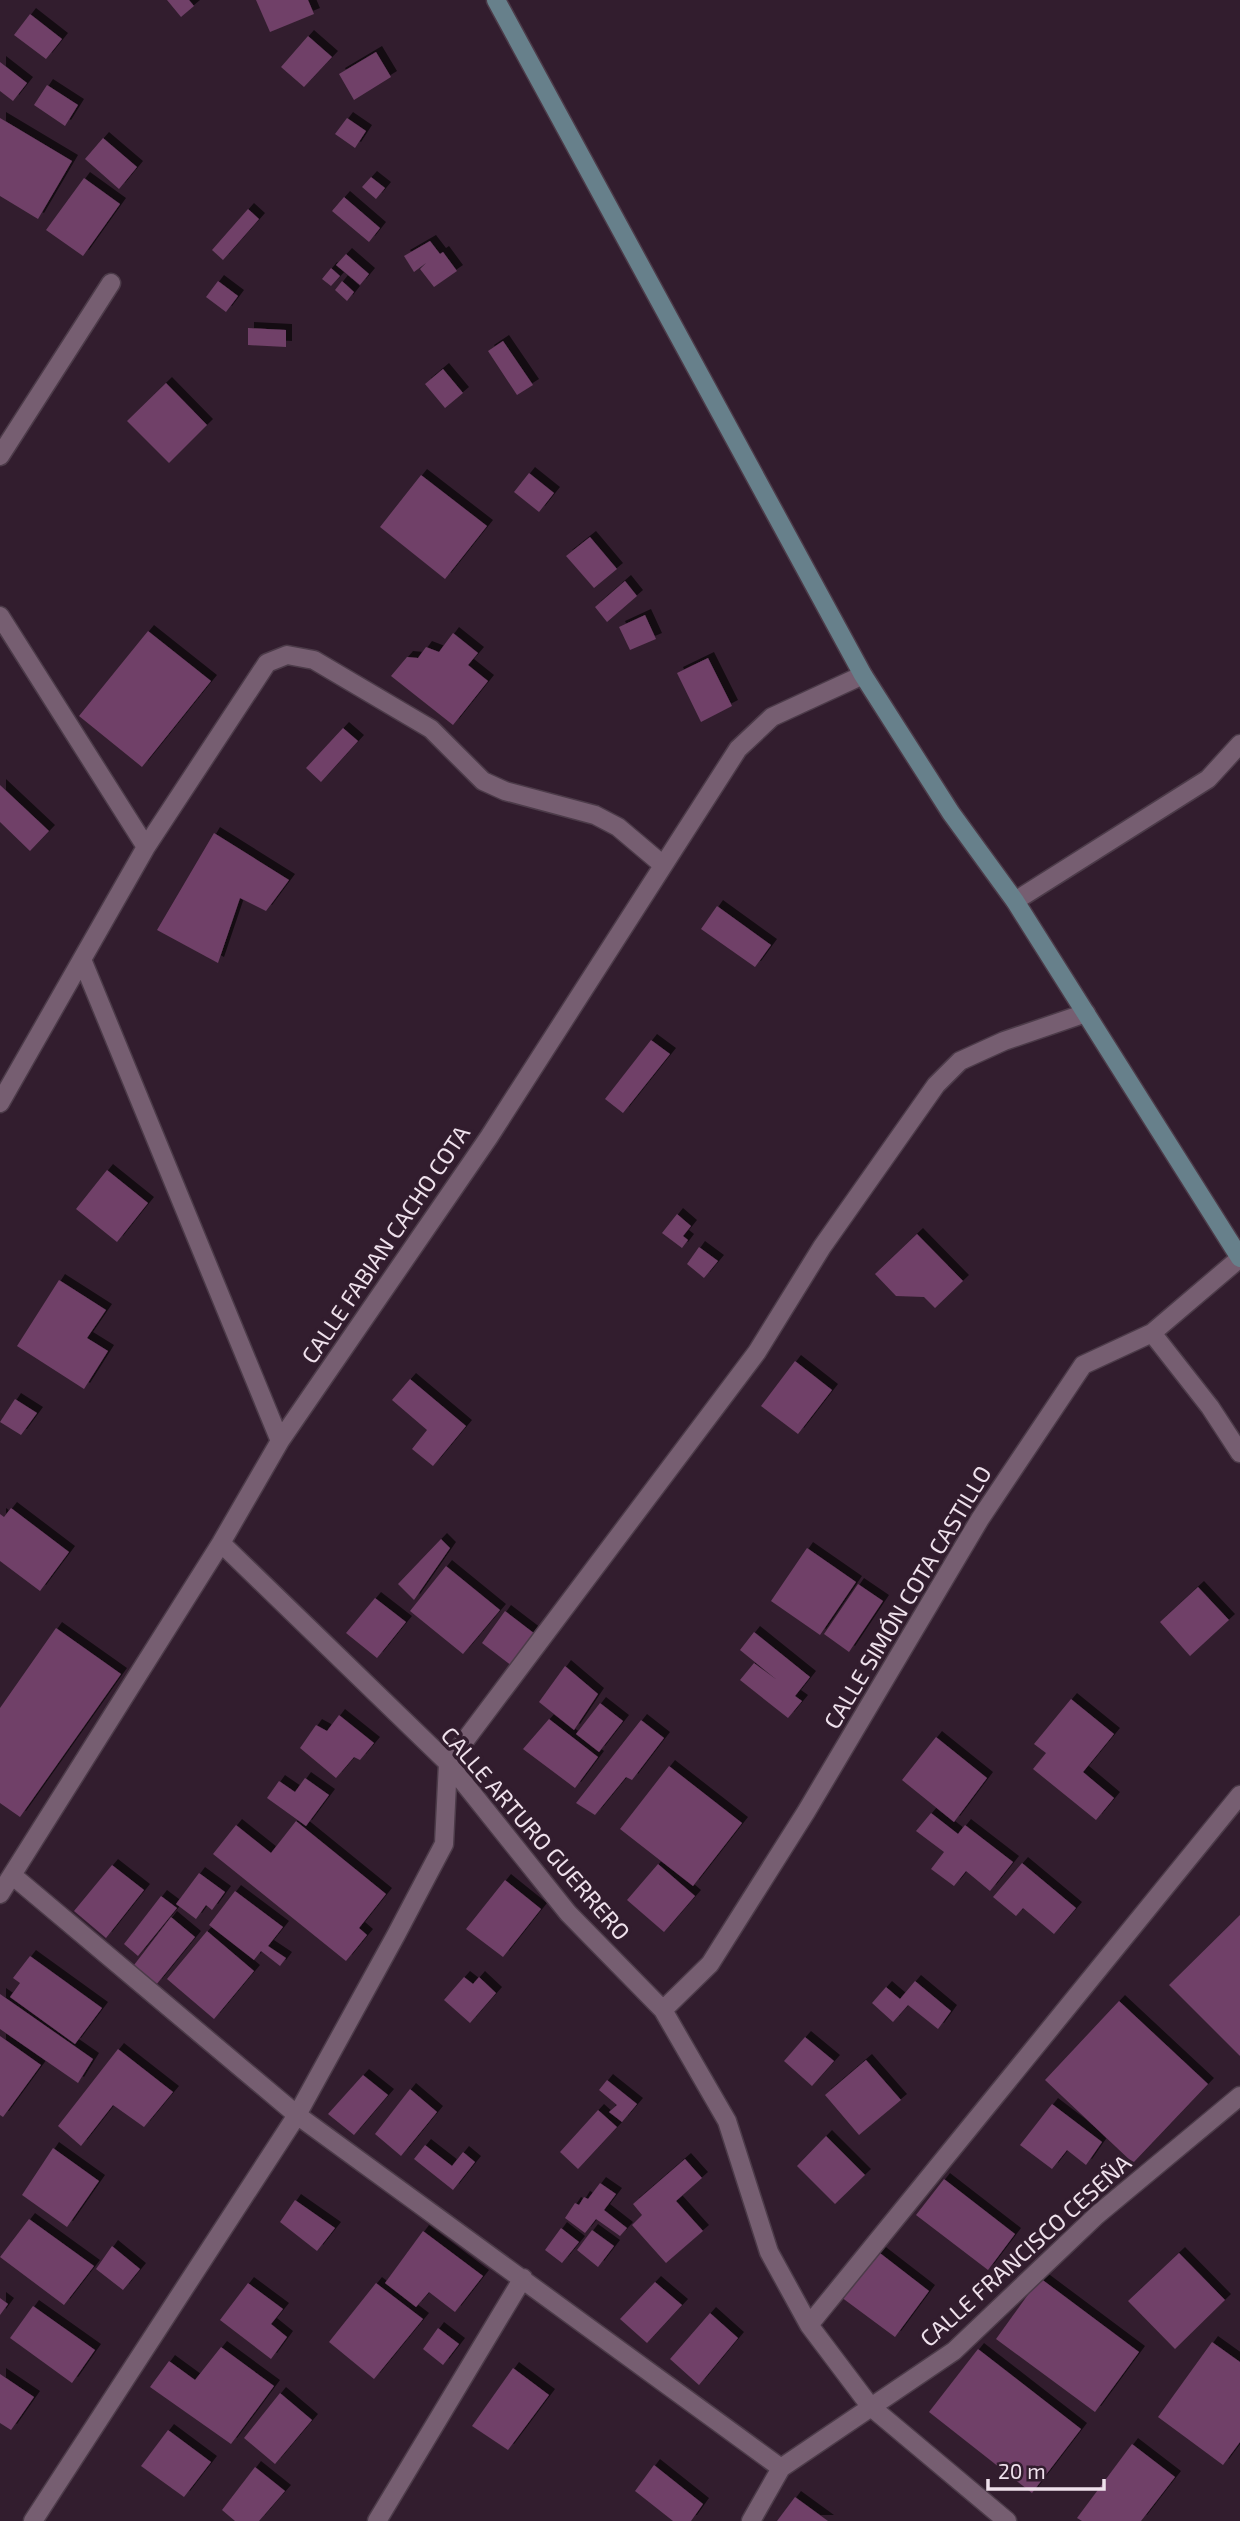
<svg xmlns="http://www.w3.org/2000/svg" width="1240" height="2521" font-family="'Exo 2',sans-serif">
  <defs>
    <filter id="shadow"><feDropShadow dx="6" dy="-6" stdDeviation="0" flood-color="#0009"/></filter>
  </defs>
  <rect width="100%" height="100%" fill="#321d2e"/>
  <path fill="#6f4167" filter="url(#shadow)" d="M 167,0 L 189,0 L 194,6 L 181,17 Z
    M 256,0 L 308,0 L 314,14 L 270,32 Z
    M 30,14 L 62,39 L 46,59 L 14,35 Z
    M 308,36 L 332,57 L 304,87 L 281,67 Z
    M 376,52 L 391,77 L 354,100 L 339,74 Z
    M 0,62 L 27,83 L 13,101 L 0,91 Z
    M 47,85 L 78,105 L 65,126 L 34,105 Z
    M 0,118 L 72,161 L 38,219 L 0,196 Z
    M 347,118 L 366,131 L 355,148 L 335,134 Z
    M 103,138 L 137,167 L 119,189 L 85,159 Z
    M 371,177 L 385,188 L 376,199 L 362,187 Z
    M 84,178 L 120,204 L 83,256 L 46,230 Z
    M 344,197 L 380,228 L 369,242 L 332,211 Z
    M 248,209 L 259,219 L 223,260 L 212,250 Z
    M 430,241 L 440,254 L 443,252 L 457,271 L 434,287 L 420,269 L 426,263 L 414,272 L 404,256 Z
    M 346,254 L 369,274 L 360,285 L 336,265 Z
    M 331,268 L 340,276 L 331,286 L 322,279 Z
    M 218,281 L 238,296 L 226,312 L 206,297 Z
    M 342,281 L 354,292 L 347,301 L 335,290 Z
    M 248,328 L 286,330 L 286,347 L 248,345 Z
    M 503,341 L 533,385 L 517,395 L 488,351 Z
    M 443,369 L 463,393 L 445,408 L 425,384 Z
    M 166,383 L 207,425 L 169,463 L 127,421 Z
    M 529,473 L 554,493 L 539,512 L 514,492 Z
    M 421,475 L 487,526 L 445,579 L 380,527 Z
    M 590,537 L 617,569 L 594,588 L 566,556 Z
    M 625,581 L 637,596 L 607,622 L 595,607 Z
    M 645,615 L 656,639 L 630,650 L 619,627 Z
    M 148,631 L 211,681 L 142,767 L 79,716 Z
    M 453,633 L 478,653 L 468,665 L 488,681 L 453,725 L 391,676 L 407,657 L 418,658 L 426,647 L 439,652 Z
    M 708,658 L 732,706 L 701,722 L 677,673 Z
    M 343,728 L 358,741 L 321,782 L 306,768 Z
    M 0,785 L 49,831 L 30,851 L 0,822 Z
    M 214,833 L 289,880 L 266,911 L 240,898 L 218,963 L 157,930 Z
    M 717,906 L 771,945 L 755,967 L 701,929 Z
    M 651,1040 L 670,1054 L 623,1113 L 605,1099 Z
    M 107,1170 L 148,1203 L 117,1242 L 76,1209 Z
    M 677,1214 L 691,1226 L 683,1236 L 688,1240 L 682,1248 L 662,1233 Z
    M 917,1234 L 963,1281 L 935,1308 L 924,1297 L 896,1296 L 875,1274 Z
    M 699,1247 L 718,1261 L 704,1278 L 687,1264 Z
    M 59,1280 L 106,1310 L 87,1338 L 108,1351 L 84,1389 L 17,1346 Z
    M 795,1361 L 832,1390 L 798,1434 L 761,1406 Z
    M 410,1379 L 466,1426 L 433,1466 L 412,1449 L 427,1430 L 392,1400 Z
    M 15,1399 L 37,1413 L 21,1435 L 0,1422 Z
    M 11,1508 L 69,1552 L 40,1591 L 0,1561 L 0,1514 L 4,1517 Z
    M 441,1539 L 450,1548 L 414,1600 L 398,1584 Z
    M 807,1548 L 856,1582 L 820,1635 L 771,1601 Z
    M 446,1566 L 500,1610 L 463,1654 L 410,1611 Z
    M 858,1584 L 883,1601 L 849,1652 L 824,1634 Z
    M 1198,1587 L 1229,1620 L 1190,1656 L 1160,1622 Z
    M 375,1598 L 406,1622 L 377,1658 L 346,1633 Z
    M 505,1611 L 535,1634 L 512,1666 L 482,1643 Z
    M 56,1628 L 121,1674 L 20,1817 L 0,1803 L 0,1708 Z
    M 754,1632 L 810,1677 L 795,1696 L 802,1701 L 788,1718 L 740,1680 L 754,1663 L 777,1680 L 740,1650 Z
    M 565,1666 L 598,1694 L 574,1730 L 539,1702 Z
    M 1071,1699 L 1114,1734 L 1083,1772 L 1114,1798 L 1096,1820 L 1033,1769 L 1046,1753 L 1034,1744 Z
    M 600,1703 L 623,1721 L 599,1752 L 576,1734 Z
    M 339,1715 L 374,1743 L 360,1760 L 354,1757 L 336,1778 L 300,1748 L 316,1725 L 327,1731 Z
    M 549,1719 L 598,1757 L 575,1788 L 523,1749 Z
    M 641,1720 L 664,1738 L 632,1780 L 626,1777 L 595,1815 L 576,1803 Z
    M 936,1737 L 987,1778 L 954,1822 L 902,1780 Z
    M 669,1766 L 742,1823 L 693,1886 L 620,1829 Z
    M 305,1778 L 329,1795 L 306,1826 L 267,1798 L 279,1781 L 295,1792 Z
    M 931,1813 L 958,1834 L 965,1825 L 1013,1862 L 990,1891 L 966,1871 L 954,1886 L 931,1869 L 944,1852 L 916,1831 Z
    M 296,1821 L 386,1894 L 359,1928 L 367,1935 L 346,1961 L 213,1854 L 236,1825 L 271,1853 Z
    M 1022,1863 L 1076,1908 L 1054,1934 L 1023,1908 L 1016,1916 L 993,1897 Z
    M 658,1864 L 695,1896 L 664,1932 L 627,1900 Z
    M 112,1865 L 144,1890 L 106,1938 L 74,1911 Z
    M 199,1873 L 225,1892 L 212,1910 L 206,1905 L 196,1919 L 176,1904 Z
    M 505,1880 L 541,1909 L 503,1957 L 466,1929 Z
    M 235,1891 L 283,1927 L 268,1946 L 286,1958 L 280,1966 L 261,1951 L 254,1960 L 209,1925 Z
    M 161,1896 L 177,1908 L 138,1956 L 124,1944 Z
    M 1240,1915 L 1240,2056 L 1169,1985 Z
    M 171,1917 L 195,1937 L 156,1985 L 134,1965 Z
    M 207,1931 L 254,1971 L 214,2019 L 167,1979 Z
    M 30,1956 L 102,2008 L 75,2044 L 10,1997 L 20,1983 L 13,1978 Z
    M 464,1977 L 473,1984 L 479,1977 L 496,1993 L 470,2023 L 444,2000 Z
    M 915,1981 L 951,2011 L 938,2029 L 908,2005 L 893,2022 L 872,2003 L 886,1987 L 900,1999 Z
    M 0,1994 L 93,2059 L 78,2083 L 0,2029 Z
    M 1119,2001 L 1208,2084 L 1133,2163 L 1045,2080 Z
    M 0,2036 L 41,2065 L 3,2117 L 0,2115 Z
    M 805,2037 L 834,2061 L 812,2086 L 784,2061 Z
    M 118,2049 L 173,2092 L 144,2127 L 113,2105 L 81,2146 L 58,2126 Z
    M 866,2060 L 901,2100 L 859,2135 L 825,2095 Z
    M 363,2075 L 388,2095 L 354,2135 L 328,2114 Z
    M 607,2080 L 637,2104 L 622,2122 L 609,2112 L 617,2105 L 599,2090 Z
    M 410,2089 L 437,2112 L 401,2156 L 375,2134 Z
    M 1052,2104 L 1102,2142 L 1086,2165 L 1067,2150 L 1052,2169 L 1020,2145 Z
    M 598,2110 L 617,2127 L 578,2169 L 560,2152 Z
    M 826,2136 L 865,2175 L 835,2204 L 797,2166 Z
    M 425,2145 L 452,2166 L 463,2152 L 475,2162 L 453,2190 L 414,2159 Z
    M 53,2148 L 99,2181 L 67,2227 L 22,2195 Z
    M 685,2159 L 702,2178 L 676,2201 L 703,2231 L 666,2263 L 632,2225 L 642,2215 L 633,2204 Z
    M 944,2179 L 1015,2234 L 988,2270 L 916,2215 Z
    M 600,2183 L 616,2194 L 604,2210 L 627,2228 L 620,2236 L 596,2219 L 585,2233 L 565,2218 L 575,2203 L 579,2205 L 584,2197 L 588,2199 Z
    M 295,2200 L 335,2228 L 317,2251 L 280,2222 Z
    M 29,2219 L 94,2266 L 64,2305 L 0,2257 Z
    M 561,2228 L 579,2242 L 562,2263 L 545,2250 Z
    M 592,2230 L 614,2246 L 598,2267 L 577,2250 Z
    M 423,2231 L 483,2276 L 455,2312 L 429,2292 L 416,2307 L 385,2283 Z
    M 112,2246 L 140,2269 L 123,2290 L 96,2269 Z
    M 876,2250 L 929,2291 L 895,2337 L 841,2297 Z
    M 1179,2253 L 1225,2300 L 1175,2349 L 1128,2301 Z
    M 1040,2278 L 1139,2352 L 1095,2412 L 996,2339 Z
    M 655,2282 L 682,2305 L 647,2343 L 620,2319 Z
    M 248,2283 L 283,2309 L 271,2324 L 287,2337 L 271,2359 L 220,2320 Z
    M 376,2283 L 423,2319 L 374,2379 L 329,2342 Z
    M 0,2298 L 8,2304 L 0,2315 Z
    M 33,2306 L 95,2350 L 72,2383 L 10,2338 Z
    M 710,2313 L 738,2338 L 699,2385 L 670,2359 Z
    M 438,2328 L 459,2344 L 443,2365 L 423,2349 Z
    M 1212,2342 L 1240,2362 L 1240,2442 L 1223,2465 L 1158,2417 Z
    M 221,2347 L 274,2386 L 231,2444 L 150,2387 L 169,2361 L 195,2380 Z
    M 978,2349 L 1081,2429 L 1032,2493 L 929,2412 Z
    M 513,2368 L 549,2395 L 508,2450 L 472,2426 Z
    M 0,2374 L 34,2397 L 11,2430 L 0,2423 Z
    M 280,2393 L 312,2420 L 275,2464 L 244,2438 Z
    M 168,2430 L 211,2462 L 184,2497 L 141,2466 Z
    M 1132,2444 L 1175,2477 L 1141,2521 L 1082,2521 L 1077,2518 Z
    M 654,2465 L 703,2504 L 691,2521 L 673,2521 L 635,2491 Z
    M 255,2467 L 285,2491 L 259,2521 L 235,2521 L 222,2510 Z
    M 795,2497 L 828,2521 L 777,2521 Z"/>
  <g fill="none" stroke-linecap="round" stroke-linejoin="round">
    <g stroke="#4c3b49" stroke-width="21">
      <path id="street" d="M 0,456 L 111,283
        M 0,616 L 146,847 L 0,1103
        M 146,847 L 267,663 L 287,655 L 314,660 L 431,729 L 483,781 L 505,791 L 595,815 L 618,827 L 663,865
        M 1015,901 L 1208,779 L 1240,744
        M 83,962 L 280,1441
        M 1152,1333 L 1210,1407 L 1240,1453
        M 221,1543 L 448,1763 L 568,1913 L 663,2010 L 727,2121 L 769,2252 L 809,2325 L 870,2406 L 1007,2521
        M 12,1875 L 297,2115 L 781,2468
        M 0,1894 L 221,1543 L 280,1441 L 489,1137 L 738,749 L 772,717 L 863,675
        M 663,2010 L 710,1964 L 806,1812 L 980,1519 L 1083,1365 L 1152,1333 L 1240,1258
        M 809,2325 L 1240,1795
        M 33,2521 L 297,2115 L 396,1935 L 444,1844 L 448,1763 L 757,1352 L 822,1247 L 936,1085 L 960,1061 L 1004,1041 L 1086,1013
        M 377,2521 L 523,2278
        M 751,2521 L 781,2468 L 954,2351 L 1097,2215 L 1240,2096"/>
    </g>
    <g stroke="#4c3b49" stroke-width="21">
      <path id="secondary" d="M 496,0 L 863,675 L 951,813 L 1015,901 L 1240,1258"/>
    </g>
    <use href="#street" stroke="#765e71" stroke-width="18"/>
    <use href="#secondary" stroke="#67808b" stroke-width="18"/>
  </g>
  <g text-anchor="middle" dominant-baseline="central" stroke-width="7" stroke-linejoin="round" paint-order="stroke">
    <g font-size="23" fill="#efe1ec" stroke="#321d2e">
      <text transform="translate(385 1244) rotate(-56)">CALLE FABIAN CACHO COTA</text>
      <text transform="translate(907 1597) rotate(-59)">CALLE SIMÓN COTA CASTILLO</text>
      <text transform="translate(536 1833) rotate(49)">CALLE ARTURO GUERRERO</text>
      <text transform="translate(1025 2250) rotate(-42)">CALLE FRANCISCO CESEÑA</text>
    </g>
  </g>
  <path d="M988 2479v10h116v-10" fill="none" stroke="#efe1ec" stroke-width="3.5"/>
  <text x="998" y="2479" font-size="21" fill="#efe1ec" stroke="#321d2e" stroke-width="5" paint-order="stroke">20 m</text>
</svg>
